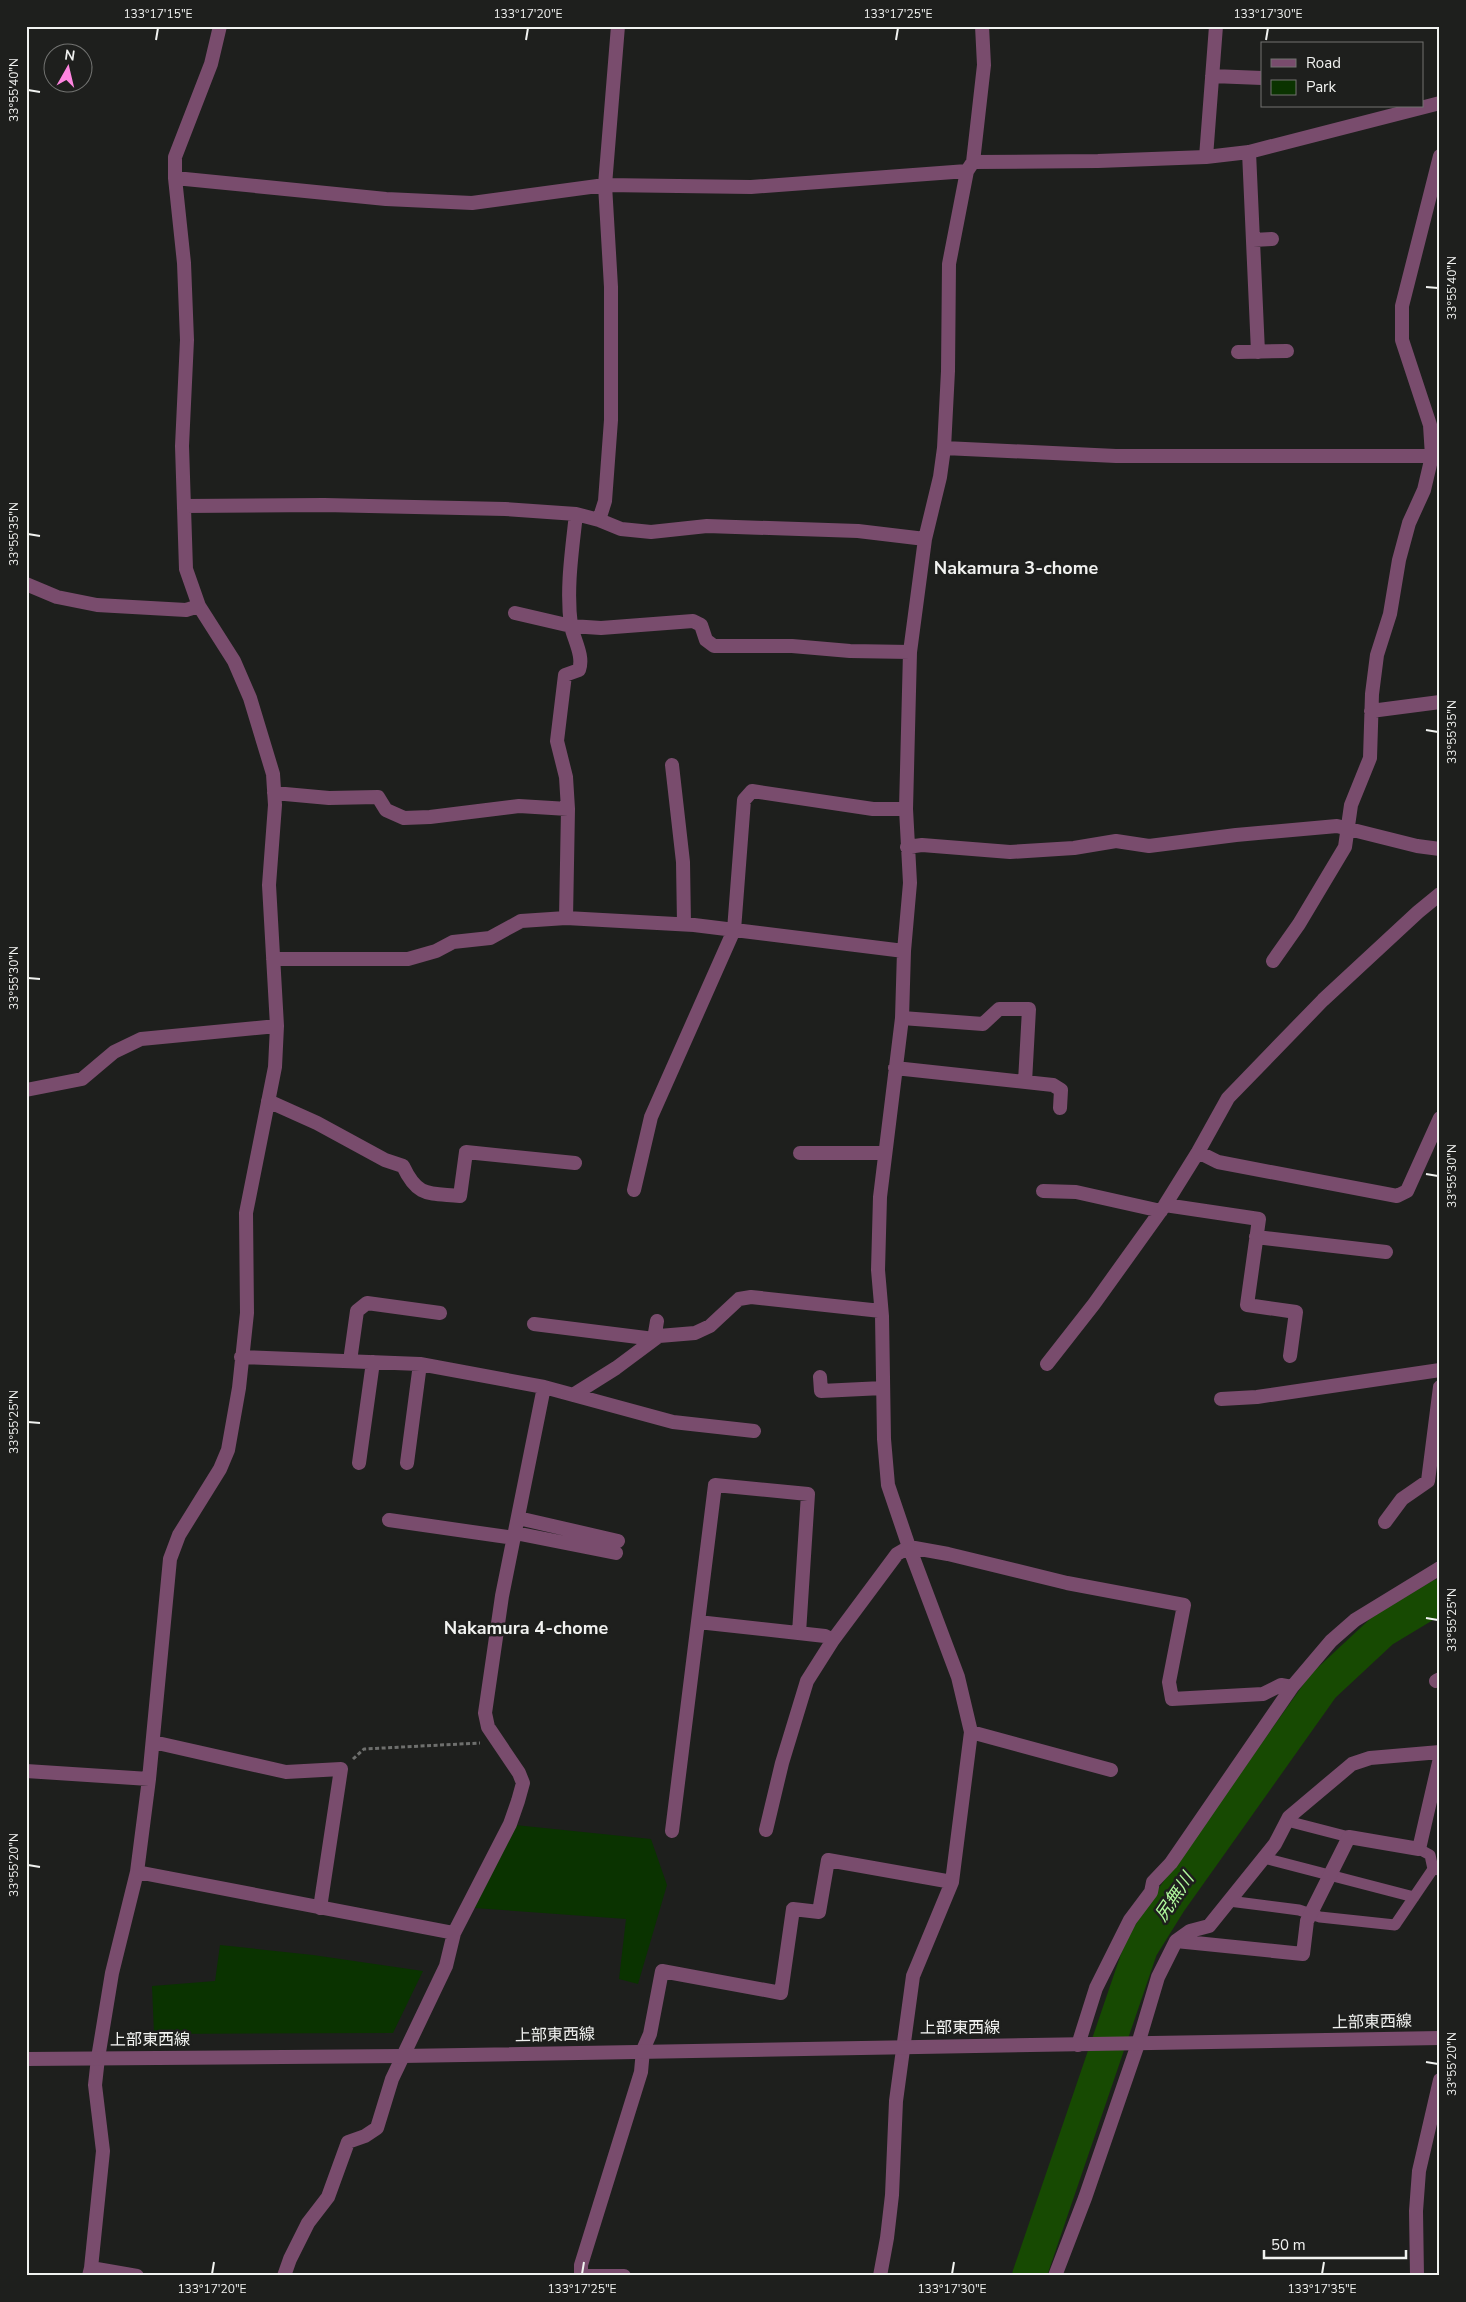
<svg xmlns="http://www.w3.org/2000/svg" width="1466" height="2302" font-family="'Nunito Sans','Noto Sans JP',sans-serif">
  <rect width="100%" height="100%" fill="#1e1f1d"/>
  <path fill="#0a3300" d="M 515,1825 L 651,1839 L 667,1885 L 638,1984 L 619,1979 L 626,1919 L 474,1908 Z
    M 220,1945 L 313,1955 L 423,1971 L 393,2033 L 154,2034 L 152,1986 L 215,1981 Z"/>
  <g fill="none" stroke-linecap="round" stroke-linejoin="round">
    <path stroke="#174a02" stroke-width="34" d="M 1029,2276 L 1141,1948 L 1169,1903 L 1323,1686 L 1382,1631 L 1440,1596"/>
    <path stroke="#6e6f6d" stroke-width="3" stroke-dasharray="4 2.5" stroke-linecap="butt" d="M 353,1759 L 364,1749 L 480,1743"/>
    <path stroke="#794c6d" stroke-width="11" d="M 1287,1821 L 1349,1837
      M 1419,1849 L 1430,1855 L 1433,1869
      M 1264,1858 L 1414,1897
      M 1229,1901 L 1299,1910 L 1320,1917 L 1395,1925 L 1433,1869 L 1440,1870"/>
    <path stroke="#794c6d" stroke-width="14" d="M 1212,76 L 1262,78
      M 1249,152 L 1258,352
      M 1206,157 L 1216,26
      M 973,162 L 1098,161 L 1206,157 L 1249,152 L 1440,103
      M 175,178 L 386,199 L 472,203 L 605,185 L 751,187 L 967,171
      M 1253,240 L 1272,239
      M 1238,352 L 1287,351
      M 944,448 L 1116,456 L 1432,456
      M 184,506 L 324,505 L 505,509 L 576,514 L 599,520 L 621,529 L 651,532 L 707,526 L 858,531 L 925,539
      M 599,520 L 605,501 L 611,420 L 611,287 L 605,185 L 618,26
      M 26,584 L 57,597 L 97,605 L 186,610 L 199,606
      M 515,613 L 571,626 L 601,628 L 693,621 L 701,625 L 706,640 L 714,646 L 792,646 L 850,651 L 910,652
      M 1371,711 L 1440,702
      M 672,765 L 683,862 L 684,924
      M 274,793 L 329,798 L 378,797 L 386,810 L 404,818 L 430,817 L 519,806 L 568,809
      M 907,847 L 922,845 L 1010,852 L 1074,848 L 1116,841 L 1149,846 L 1236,835 L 1337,826 L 1417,846 L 1440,849
      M 566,918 L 568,809 L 566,777 L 557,741 L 565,675 L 579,670 C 584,656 574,640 571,626 C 566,589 572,551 576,514
      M 273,959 L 408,959 L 436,951 L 453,942 L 490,938 L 521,921 L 566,918 L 694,925 L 904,951
      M 1273,961 L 1299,924 L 1345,847 L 1351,805 L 1370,758 L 1372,694 L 1377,655 L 1390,614 L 1399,560 L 1409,523 L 1424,490 L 1432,456 L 1430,425 L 1402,340 L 1402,306 L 1440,156
      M 902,1018 L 983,1024 L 999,1009 L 1029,1009 L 1025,1082
      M 895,1068 L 1053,1085 L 1061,1090 L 1060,1108
      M 26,1090 L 82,1079 L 114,1052 L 141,1039 L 277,1026
      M 268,1101 L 317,1123 L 385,1160 L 403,1166 C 418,1198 429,1193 460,1196 L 466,1152 L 575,1163
      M 1198,1152 L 1218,1162 L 1397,1196 L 1407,1191 L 1440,1118
      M 800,1153 L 885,1153
      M 634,1190 L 651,1117 L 734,930 L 744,800 L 752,791 L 873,809 L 906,809
      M 1043,1191 L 1076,1192 L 1161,1211
      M 1165,1205 L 1259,1219 L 1247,1305 L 1296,1312 L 1290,1356
      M 1256,1237 L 1386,1252
      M 534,1324 L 654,1339 L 657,1321
      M 241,1357 L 420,1364 L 544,1387 L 673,1422 L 754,1431
      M 350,1361 L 357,1311 L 367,1303 L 440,1313
      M 1047,1364 L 1094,1304 L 1165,1205 L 1198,1152 L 1228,1098 L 1323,1000 L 1418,912 L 1440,894
      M 820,1377 L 821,1391 L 883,1388
      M 573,1395 L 616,1368 L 659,1336 L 695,1333 L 710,1326 L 739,1299 L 751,1297 L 881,1311
      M 1221,1399 L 1257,1397 L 1440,1370
      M 359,1463 L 373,1362
      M 407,1463 L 420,1364
      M 518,1518 L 618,1541
      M 389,1520 L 514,1538
      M 1385,1522 L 1402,1499 L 1428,1481 L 1440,1387
      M 515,1533 L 616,1553
      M 698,1622 L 825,1636 L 833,1640
      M 1436,1681 L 1440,1679
      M 971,1732 L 1111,1770
      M 153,1742 L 286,1772 L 341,1769 L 320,1908
      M 26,1771 L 149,1779
      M 766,1830 L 782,1763 L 807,1681 L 833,1640 L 897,1554 L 909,1547 L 948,1554 L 1067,1583 L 1184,1605 L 1169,1682 L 1172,1699 L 1263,1694 L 1281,1685 L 1292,1687
      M 672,1831 L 715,1485 L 808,1494 L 799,1633
      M 137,1872 L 454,1933
      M 1176,1941 L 1303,1954 L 1307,1921 L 1349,1837 L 1419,1849 L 1440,1758
      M 1078,2045 L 1096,1988 L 1130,1920 L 1151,1892 L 1153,1882 L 1171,1863 L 1292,1687 L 1331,1641 L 1355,1620 L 1440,1568
      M 91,2268 L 137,2276
      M 581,2275 L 581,2265 L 641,2072 L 643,2050 L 650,2034 L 662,1971 L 781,1993 L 793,1909 L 819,1912 L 828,1860 L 952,1882
      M 89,2276 L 91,2268 L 103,2151 L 95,2085 L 98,2058 L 112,1973 L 137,1872 L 149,1779 L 170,1559 L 179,1535 L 220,1469 L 228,1450 L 239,1388 L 247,1313 L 246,1213 L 275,1067 L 277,1026 L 269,885 L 275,805 L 273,774 L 250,698 L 234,661 L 199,606 L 186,569 L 182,446 L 187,340 L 184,263 L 175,178 L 175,157 L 211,64 L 220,26
      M 284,2276 L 290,2259 L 308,2223 L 328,2197 L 348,2142 L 365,2136 L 377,2128 L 392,2079 L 446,1966 L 454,1933 L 510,1824 L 518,1801 L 523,1783 L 519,1773 L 488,1727 L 485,1713 L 502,1596 L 544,1387
      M 580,2276 L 624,2276
      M 880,2276 L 887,2238 L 892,2195 L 896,2101 L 913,1976 L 952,1882 L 971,1732 L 958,1677 L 908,1544 L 888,1485 L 884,1439 L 882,1316 L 878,1270 L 880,1197 L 902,1018 L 904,951 L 910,883 L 906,809 L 910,652 L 925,539 L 940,477 L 944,448 L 948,371 L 949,264 L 967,171 L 973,162 L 984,65 L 982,26
      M 1055,2276 L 1085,2198 L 1138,2044 L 1158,1977 L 1176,1941 L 1190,1931 L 1209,1926 L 1275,1844 L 1289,1817 L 1352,1764 L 1370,1758 L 1440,1752
      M 1417,2276 L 1416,2211 L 1419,2171 L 1440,2080"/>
    <path stroke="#794c6d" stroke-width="14" d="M 26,2059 L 402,2056 L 1440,2038"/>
  </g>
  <path fill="none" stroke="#f1f2f0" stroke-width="2" d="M 156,40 L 158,28M 526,40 L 528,28M 896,40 L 898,28M 1266,40 L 1268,28M 28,90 L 40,92M 1426,287 L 1438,288M 28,534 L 40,536M 1426,730 L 1438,732M 28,978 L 40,979M 1426,1174 L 1438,1176M 28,1422 L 40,1423M 1426,1618 L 1438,1620M 28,1865 L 40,1867M 1426,2062 L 1438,2064M 212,2274 L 214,2262M 582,2274 L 584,2262M 952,2274 L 954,2262M 1322,2274 L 1324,2262"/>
  <g text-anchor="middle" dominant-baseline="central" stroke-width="5" stroke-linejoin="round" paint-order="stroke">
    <g font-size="16" fill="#f1f2f0" stroke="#1e1f1d">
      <text transform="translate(1372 2022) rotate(-1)">上部東西線</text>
      <text x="960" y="2028">上部東西線</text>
      <text transform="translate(555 2035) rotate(-1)">上部東西線</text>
      <text x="150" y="2040">上部東西線</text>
    </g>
    <g font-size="18" font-weight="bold" fill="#f1f2f0" stroke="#1e1f1d">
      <text x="1016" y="568">Nakamura 3-chome</text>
      <text x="526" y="1628">Nakamura 4-chome</text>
    </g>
    <g font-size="18" font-style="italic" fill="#b1fa9d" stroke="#1e1f1d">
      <text transform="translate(1174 1897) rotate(-56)">尻無川</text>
    </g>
  </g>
  <rect width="1466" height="2302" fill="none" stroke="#1e1f1d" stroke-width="55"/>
  <rect x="1261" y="42" width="162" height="65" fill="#1e1f1d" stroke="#727371"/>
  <rect x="1271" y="59" width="25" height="8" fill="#794c6d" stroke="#727371"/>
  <text x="1306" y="68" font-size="15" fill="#f1f2f0">Road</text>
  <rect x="1271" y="80" width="25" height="15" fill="#0a3300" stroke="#727371"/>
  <text x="1306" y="92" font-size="15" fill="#f1f2f0">Park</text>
  <g transform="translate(68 68) rotate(8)"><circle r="24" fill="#1e1f1d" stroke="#727371"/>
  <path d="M0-4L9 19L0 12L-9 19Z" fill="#fe85e0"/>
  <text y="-8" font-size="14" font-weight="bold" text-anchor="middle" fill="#f1f2f0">N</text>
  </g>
  <path d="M1264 2250v8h142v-8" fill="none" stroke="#f1f2f0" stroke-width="2.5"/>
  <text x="1271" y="2250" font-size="15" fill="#f1f2f0" stroke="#1e1f1d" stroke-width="4" paint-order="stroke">50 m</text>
  <rect x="28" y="28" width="1410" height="2246" fill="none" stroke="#f1f2f0" stroke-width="2"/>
  <g font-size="12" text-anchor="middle" fill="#f1f2f0">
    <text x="158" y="18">133°17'15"E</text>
    <text x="528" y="18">133°17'20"E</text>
    <text x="898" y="18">133°17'25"E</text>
    <text x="1268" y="18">133°17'30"E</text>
    <text transform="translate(14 90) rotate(-90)" y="4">33°55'40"N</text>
    <text transform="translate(1452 288) rotate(-90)" y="4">33°55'40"N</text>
    <text transform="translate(14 534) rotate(-90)" y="4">33°55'35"N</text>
    <text transform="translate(1452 732) rotate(-90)" y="4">33°55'35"N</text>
    <text transform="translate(14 978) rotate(-90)" y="4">33°55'30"N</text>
    <text transform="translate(1452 1176) rotate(-90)" y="4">33°55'30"N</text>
    <text transform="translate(14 1422) rotate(-90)" y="4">33°55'25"N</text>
    <text transform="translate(1452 1620) rotate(-90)" y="4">33°55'25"N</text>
    <text transform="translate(14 1865) rotate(-90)" y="4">33°55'20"N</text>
    <text transform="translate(1452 2064) rotate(-90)" y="4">33°55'20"N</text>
    <text x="212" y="2293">133°17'20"E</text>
    <text x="582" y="2293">133°17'25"E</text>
    <text x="952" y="2293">133°17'30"E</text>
    <text x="1322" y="2293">133°17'35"E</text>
  </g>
</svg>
